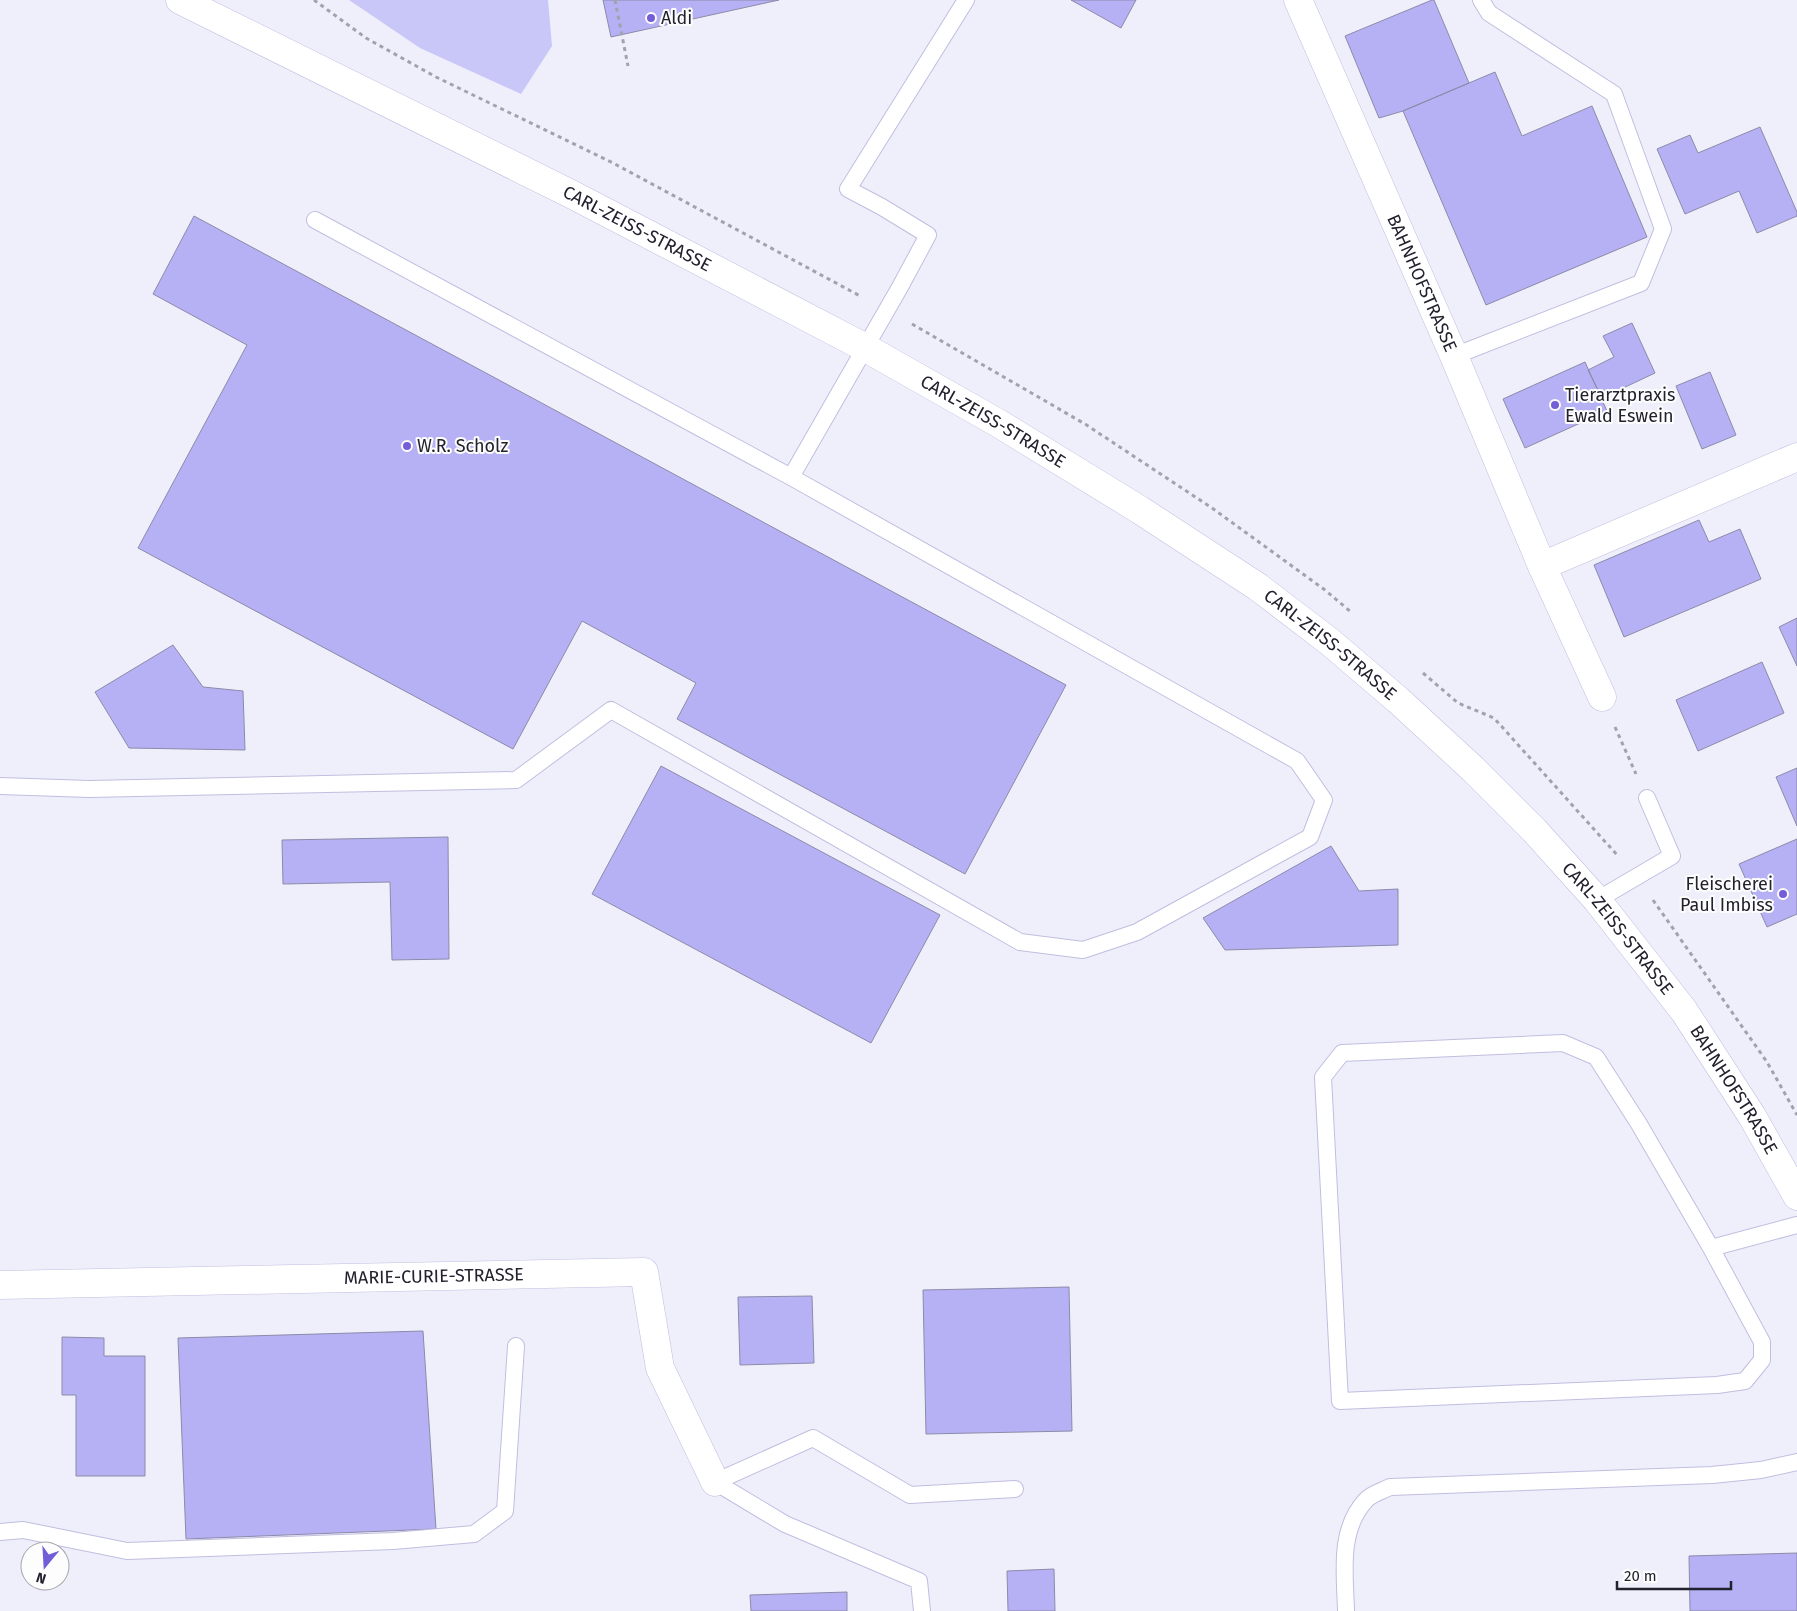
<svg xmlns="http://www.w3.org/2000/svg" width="1797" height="1611" font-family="'Fira Sans',sans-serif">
  <rect width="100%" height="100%" fill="#efeffc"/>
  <path fill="#c9c6f8" d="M 349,0 L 548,0 L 552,46 L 521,94 L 420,48 Z"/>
  <path fill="#b6b1f4" stroke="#8c8aa9" d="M 603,0 L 779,0 L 611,37 Z
    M 1071,0 L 1136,0 L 1121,28 Z
    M 1432,0 L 1434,0 L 1469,83 L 1403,111 L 1379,118 L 1345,36 Z
    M 1495,72 L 1522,136 L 1592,106 L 1647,237 L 1486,305 L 1403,111 Z
    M 1760,127 L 1797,212 L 1797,216 L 1757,233 L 1739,191 L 1685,214 L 1657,149 L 1690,135 L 1698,153 Z
    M 194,216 L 1066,685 L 965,874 L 677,719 L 696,683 L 582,621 L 513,749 L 138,548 L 247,345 L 153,294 Z
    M 1632,323 L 1655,373 L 1602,398 L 1588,370 L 1614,357 L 1603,336 Z
    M 1585,362 L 1607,411 L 1525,448 L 1503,399 Z
    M 1710,372 L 1736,435 L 1702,449 L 1676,386 Z
    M 1699,520 L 1709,542 L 1740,529 L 1761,579 L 1624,637 L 1594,565 Z
    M 1797,618 L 1797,666 L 1779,627 Z
    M 173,645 L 203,687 L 243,691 L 245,750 L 129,748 L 95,692 Z
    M 1762,662 L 1784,713 L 1698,751 L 1676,700 Z
    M 661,766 L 940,915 L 871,1043 L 592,894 Z
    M 1797,768 L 1797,826 L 1776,777 Z
    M 448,837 L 449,959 L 392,960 L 390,882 L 283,884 L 282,840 Z
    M 1797,839 L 1797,914 L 1767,927 L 1739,864 Z
    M 1331,846 L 1359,891 L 1398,889 L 1398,945 L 1225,950 L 1203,918 Z
    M 1069,1287 L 1072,1431 L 926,1434 L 923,1290 Z
    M 812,1296 L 814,1363 L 740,1365 L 738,1297 Z
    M 423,1331 L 436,1529 L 186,1539 L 178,1338 Z
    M 62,1337 L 104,1338 L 104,1356 L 145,1356 L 145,1476 L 76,1476 L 76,1395 L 62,1395 Z
    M 1797,1553 L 1797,1611 L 1690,1611 L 1689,1556 Z
    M 1054,1569 L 1055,1611 L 1008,1611 L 1007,1571 Z
    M 847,1592 L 847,1611 L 751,1611 L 750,1595 Z"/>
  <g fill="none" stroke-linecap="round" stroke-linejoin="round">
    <g stroke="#c0bedf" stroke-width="18">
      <path id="service" d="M 1454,356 L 1641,283 L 1663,229 L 1614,94 L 1489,13 L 1481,0
        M 791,477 L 900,287 L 928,235 L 882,207 L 848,189 L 966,0
        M 0,786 L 89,789 L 516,780 L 611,710 L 1020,942 L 1083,950 L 1137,932 L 1310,837 L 1324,800 L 1297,761 L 791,477 L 315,220
        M 1597,900 L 1672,856 L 1647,798
        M 1563,1043 L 1596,1057 L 1639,1124 L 1711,1248 L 1762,1342 L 1762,1360 L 1745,1381 L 1717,1385 L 1340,1401 L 1323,1077 L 1342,1053 Z
        M 1711,1248 L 1797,1225
        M 715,1482 L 813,1438 L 910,1495 L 1015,1489
        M 715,1482 L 785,1524 L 919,1581 L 922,1611
        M 0,1532 L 23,1530 L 127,1551 L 393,1541 L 474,1534 L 505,1511 L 516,1346
        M 1346,1611 C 1345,1573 1338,1530 1366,1500 C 1371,1494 1382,1491 1390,1487 L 1712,1475 L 1761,1470 L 1797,1462"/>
    </g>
    <g stroke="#c0bedf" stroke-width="29">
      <g id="minor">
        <path id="s1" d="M 1298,0 L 1454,356 L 1542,566 L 1602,697"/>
        <path d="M 1542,566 L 1797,457"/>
        <path id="s2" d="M 0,1285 L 644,1272 L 660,1368 L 715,1482"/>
      </g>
    </g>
    <g stroke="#c0bedf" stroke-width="29">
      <g id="secondary">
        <path id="s3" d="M 180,0 L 573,195 L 864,347 L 998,423 L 1140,510 L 1258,587 L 1330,642 L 1398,700 L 1473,769 L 1534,830 L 1597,900 L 1684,1011 L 1752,1116 L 1797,1196"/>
      </g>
    </g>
    <path stroke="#a2a2af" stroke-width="3" stroke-dasharray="4 4" stroke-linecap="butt" d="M 314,0 L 366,38 L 436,77 L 613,163 L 862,297
      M 615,0 L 628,66
      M 912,324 L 1085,424 L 1212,508 L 1325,590 L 1351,612
      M 1423,673 L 1458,703 L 1494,718 L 1618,856
      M 1615,727 L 1636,774
      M 1653,900 L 1767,1062 L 1797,1115"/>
    <use href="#service" stroke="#fff" stroke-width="16"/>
    <use href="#minor" stroke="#fff" stroke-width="28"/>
    <use href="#secondary" stroke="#fff" stroke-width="28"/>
  </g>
  <g fill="#735ed8" stroke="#fdfdfd" stroke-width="2">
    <circle cx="651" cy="18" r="5"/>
    <circle cx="1555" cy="405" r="5"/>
    <circle cx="407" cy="446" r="5"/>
    <circle cx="1783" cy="894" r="5"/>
  </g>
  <g text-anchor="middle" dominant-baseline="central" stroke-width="4" stroke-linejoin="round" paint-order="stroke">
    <g font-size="18" fill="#22212e" stroke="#fdfdfd" text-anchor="start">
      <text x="661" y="18">Aldi</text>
      <text x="1565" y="395">Tierarztpraxis<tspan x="1565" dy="21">Ewald Eswein</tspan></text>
      <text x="417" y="446">W.R. Scholz</text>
      <text x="1773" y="884" text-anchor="end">Fleischerei<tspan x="1773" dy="21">Paul Imbiss</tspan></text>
    </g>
    <g font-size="18" fill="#22212e" stroke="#fdfdfd">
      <text stroke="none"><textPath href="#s3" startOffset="511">CARL-ZEISS-STRASSE</textPath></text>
      <text stroke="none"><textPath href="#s1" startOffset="309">BAHNHOFSTRASSE</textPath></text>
      <text stroke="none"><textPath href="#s3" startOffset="916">CARL-ZEISS-STRASSE</textPath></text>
      <text stroke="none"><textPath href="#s3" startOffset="1321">CARL-ZEISS-STRASSE</textPath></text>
      <text stroke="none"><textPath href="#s3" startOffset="1726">CARL-ZEISS-STRASSE</textPath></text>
      <text stroke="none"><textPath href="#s3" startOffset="1925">BAHNHOFSTRASSE</textPath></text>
      <text stroke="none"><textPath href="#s2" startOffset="434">MARIE-CURIE-STRASSE</textPath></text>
    </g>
  </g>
  <g transform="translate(45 1566) rotate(198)"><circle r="24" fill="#fdfdfd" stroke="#a5a5aa"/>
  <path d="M0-4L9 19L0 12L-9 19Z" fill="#735ed8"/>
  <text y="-8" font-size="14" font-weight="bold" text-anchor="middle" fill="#22212e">N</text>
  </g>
  <path d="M1617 1581v8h114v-8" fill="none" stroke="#22212e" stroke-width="2.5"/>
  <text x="1624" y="1581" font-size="15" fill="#22212e" stroke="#fdfdfd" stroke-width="4" paint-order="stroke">20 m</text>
</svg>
